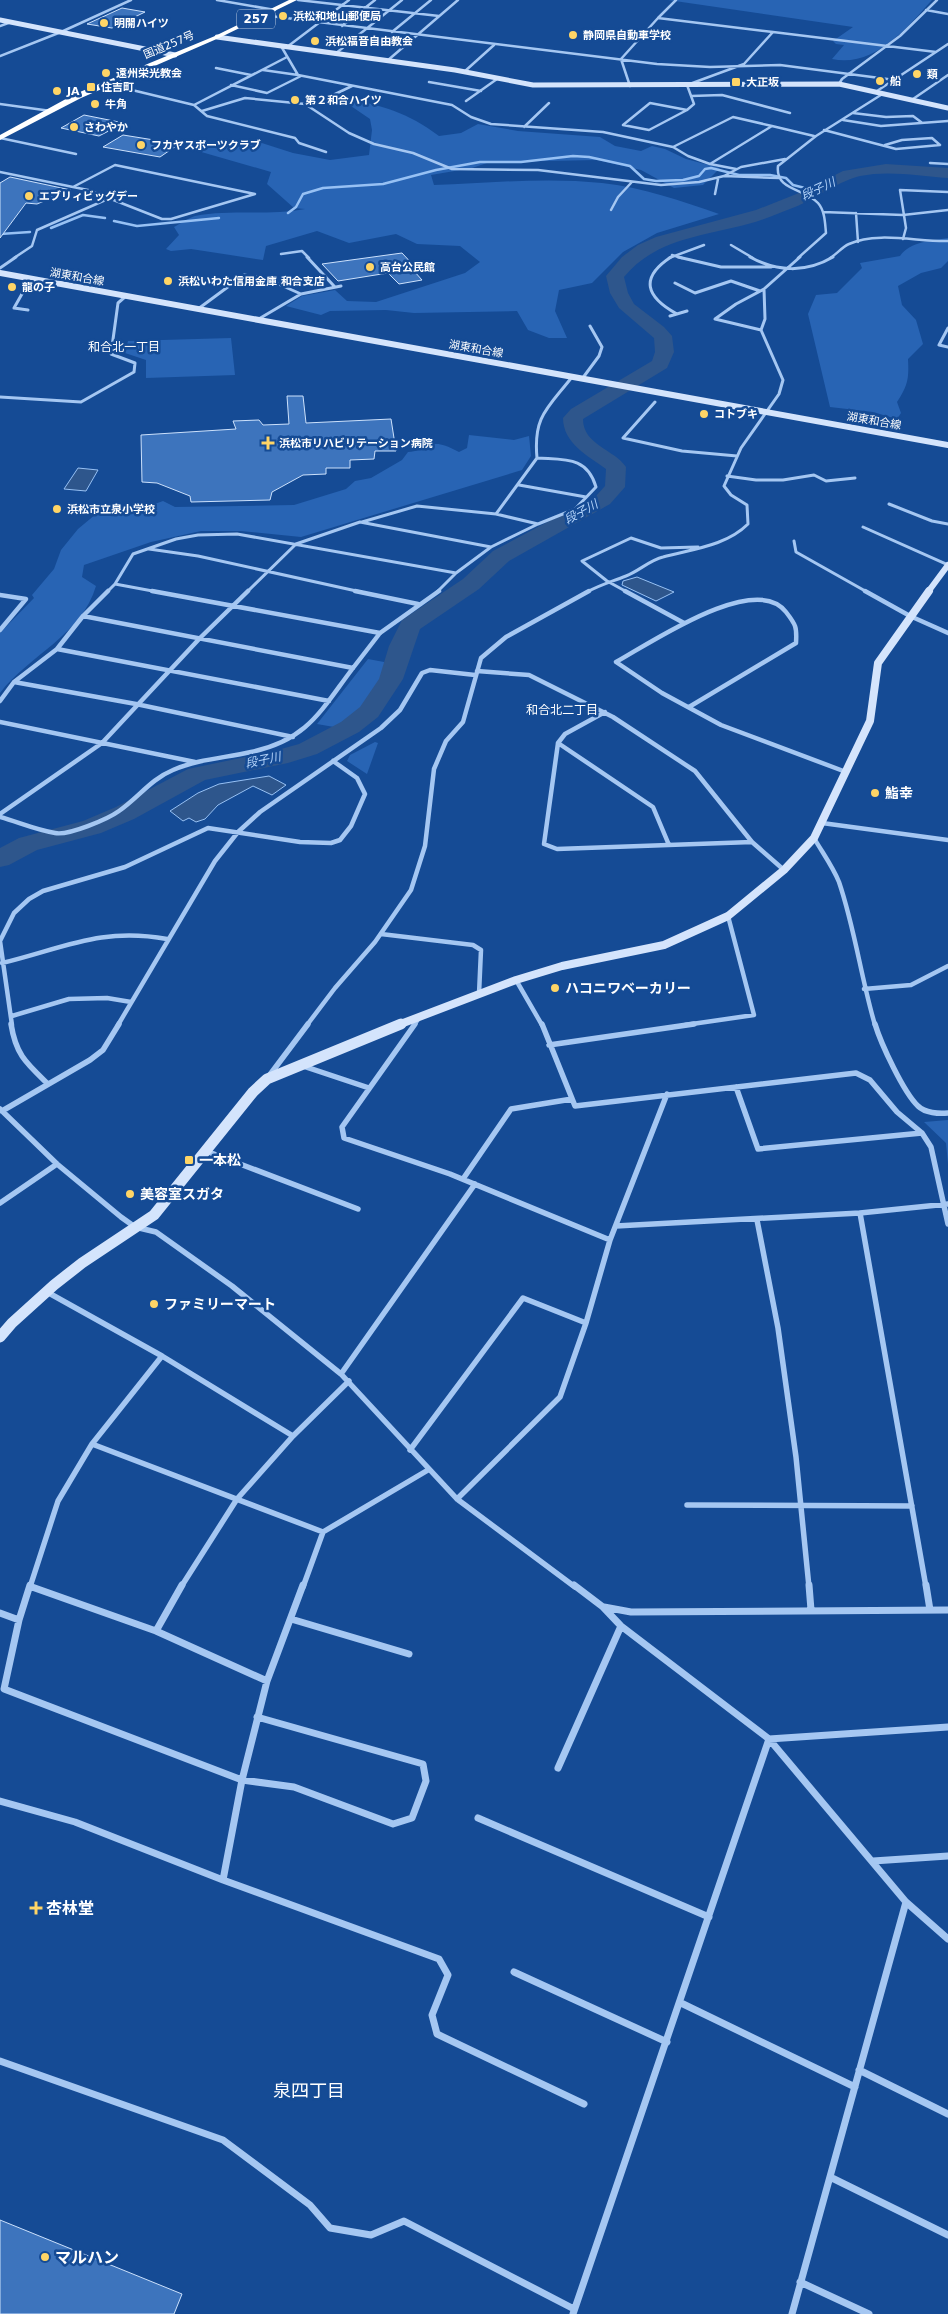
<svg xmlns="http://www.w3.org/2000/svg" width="948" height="2314" font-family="'DejaVu Sans','Noto Sans JP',sans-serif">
  <rect width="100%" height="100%" fill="#154b95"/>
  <path fill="#2864b4" d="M 668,0 L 932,0 C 907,28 874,68 832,59 L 844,45 L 836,44 L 833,41 L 853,27 Z
    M 345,98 C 383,106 407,112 439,136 L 461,133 L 478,124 L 518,131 L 600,137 L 615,146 L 641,151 L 652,146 L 665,149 L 686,159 L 720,168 L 703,185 L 674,188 L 641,170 L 597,160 L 490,162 L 472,168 L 431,175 L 434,185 C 489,183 547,177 602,183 C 642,187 681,201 719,214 L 657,233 L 623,252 L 592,283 L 559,290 L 555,311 L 567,338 L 549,338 L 528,330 L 517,311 L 414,313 L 386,310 L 330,311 L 321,315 L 286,306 L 302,296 L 335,290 L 347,301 L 376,302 L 465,273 L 480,262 L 460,246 L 417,244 L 396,234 L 349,243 L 317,231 L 266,246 L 263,260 L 191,249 L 171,251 L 166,249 L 179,235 L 174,227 C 180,224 188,218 195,216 C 231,209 269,216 305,209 L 294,208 L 267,184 L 271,172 L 184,147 L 200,141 L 226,143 L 249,139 L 293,153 L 330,160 L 369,155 L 372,130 L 370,119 L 345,102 Z
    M 948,238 L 948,261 L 941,268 L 921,273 L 898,286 L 902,305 L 916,320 L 923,344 L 908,359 C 909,379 908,385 897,402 L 901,413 L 897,419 L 873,412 L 830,407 L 808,314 L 816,295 L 837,293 L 862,268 L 860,263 L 900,256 C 911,241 931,241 948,238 Z
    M 231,338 L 235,375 L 146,378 L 146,360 L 125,353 L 128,341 Z
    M 469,435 L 514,440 L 529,436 L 531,456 L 522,470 L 301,537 L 241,531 L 201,531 L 151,542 L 84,565 L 82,577 L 96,586 C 82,635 29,655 0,693 L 0,633 L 34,598 L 32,595 L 54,569 L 61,550 L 78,529 L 102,509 L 152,505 L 163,501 L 175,507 L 294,505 L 346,489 L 355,481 L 371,478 L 402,460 L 408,452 C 435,450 427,435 459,452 L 467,448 Z
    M 368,659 L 384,662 C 386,690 357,714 334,727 L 317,724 Z
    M 375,742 L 378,743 L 367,774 L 347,761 L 350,755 Z
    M 948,1120 L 948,1164 L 946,1143 L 924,1122 Z"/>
  <path fill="#2e568c" stroke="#97c1f4" d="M 78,468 L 98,470 L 86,491 L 64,489 Z
    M 637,577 L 674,592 L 656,601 L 622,585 L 623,581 Z
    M 269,776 L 286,785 L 272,795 L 253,786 L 218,805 L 205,819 L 196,822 L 189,818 L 183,821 L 170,811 L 198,793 L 219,784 Z"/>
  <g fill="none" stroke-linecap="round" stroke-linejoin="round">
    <path stroke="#97c1f4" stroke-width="2.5" d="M 288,213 L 296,207 L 303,194 L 323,188 L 383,184 L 436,170 L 480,162 L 521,162 L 573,156 L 589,157 L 630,166 L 644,179 L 656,181 L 683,180 L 699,176 L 705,169 L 711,168 L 739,175 L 770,175 L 786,178 L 793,185 L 817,191
      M 114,221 L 137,226 L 219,218
      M 51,228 L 83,215 L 105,218
      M 0,234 L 30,232"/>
    <path fill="#2e568c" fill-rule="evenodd" d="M 886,164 L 948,168 L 948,178 C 919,176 889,170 860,176 C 841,180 815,199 795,207 C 779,213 764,220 748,224 C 703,236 655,239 624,277 L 628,293 L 634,304 L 664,327 L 672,336 L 674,352 L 667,368 L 583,419 C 583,445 614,449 626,467 L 625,487 L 610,504 L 509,561 L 479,589 L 420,629 L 403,679 L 378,717 L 359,732 L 317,754 L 288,763 L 205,780 L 134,819 L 101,833 L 37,850 L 9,865 L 0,867 L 0,848 L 19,838 L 83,821 L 116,807 L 188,769 L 274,751 L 299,744 L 341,722 L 360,707 L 379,679 L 389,646 L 402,620 L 463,579 L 493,551 L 596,496 L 605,486 L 606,469 C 588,456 563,443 563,418 L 571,409 L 652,361 L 655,352 L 654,338 L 619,308 L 610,293 L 606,276 L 622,257 L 638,245 L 656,237 L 756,210 L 799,193 L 843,171 Z"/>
  </g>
  <path fill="#3d74bd" stroke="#cce1fc" d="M 122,8 L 145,12 L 112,28 L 87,24 Z
    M 84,115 L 124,123 L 99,136 L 61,128 Z
    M 123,135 L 179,144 L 160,157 L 103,147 Z
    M 10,177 L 71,190 L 37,204 L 26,203 L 0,238 L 0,183 Z
    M 402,253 L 418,270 L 414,271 L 422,280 L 399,284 L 388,273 L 338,281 L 322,264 Z
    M 287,396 L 303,396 L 306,423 L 391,419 L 396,451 L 375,451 L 374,459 L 350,460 L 350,468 L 326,468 L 326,474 L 303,475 L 272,492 L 270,500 L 191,502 L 190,496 L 157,483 L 142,482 L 141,435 L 236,429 L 233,421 L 259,420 L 263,425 L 289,424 Z
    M 0,2220 L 182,2294 L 174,2314 L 0,2314 Z"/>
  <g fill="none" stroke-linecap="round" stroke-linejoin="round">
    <path stroke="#a5c7f2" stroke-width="2.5" d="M 217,0 L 275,10
      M 298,0 L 439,16
      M 926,10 L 948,14
      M 262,15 L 657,64 L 710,67 L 780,65 L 895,80
      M 658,18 L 676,0
      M 0,26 L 11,22
      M 342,26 L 375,0
      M 392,32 L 431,0
      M 773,32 L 936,52
      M 281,46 L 298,75 L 452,105 L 471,117 L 491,124 L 603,132 L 673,147 L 688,156 L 710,164 L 736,169
      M 287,47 L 349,0
      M 335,54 L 402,0
      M 0,56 L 61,32 L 131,0
      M 387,61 L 458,0
      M 216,68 L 251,75
      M 263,70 L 298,75
      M 464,72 L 494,45
      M 429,82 L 481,91
      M 107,84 L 194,105 L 287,57
      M 839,84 L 842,79 L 900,36 L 937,0
      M 231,85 L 267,93 L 301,76
      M 630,86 L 621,59 L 658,18 L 773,32 L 744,64 L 687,85 L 694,104 L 687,110
      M 877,91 L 948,44
      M 691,96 L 722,95 L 790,113
      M 913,99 L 948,75
      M 466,101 L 497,79
      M 650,103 L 687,110 L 649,130 L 623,125 Z
      M 0,104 L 51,111
      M 194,105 L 207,116 L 295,138 L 299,143 L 326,152
      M 310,106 L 352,86
      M 202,111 L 245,98 L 305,104 L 349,133 L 374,144 L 413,153 L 452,169 L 538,170 L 661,185 L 699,182 L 724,176 L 779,178
      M 853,113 L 886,117 L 913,116 L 921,122
      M 843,120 L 881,126 L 948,121
      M 772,126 L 814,136
      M 524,127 L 549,103
      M 824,130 L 896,149 L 940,145
      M 0,138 L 76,154
      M 885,145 L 902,140 L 932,138 L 940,145
      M 673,147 L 733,117 L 772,126 L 710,164
      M 930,163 L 948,164
      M 115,165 L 255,194 L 171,219 L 162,219 L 88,190 L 73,187 Z
      M 0,172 L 73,187
      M 724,176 L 741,167 L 785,159
      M 715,194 L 718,179
      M 611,210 L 618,197 L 631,183
      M 823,212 L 903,215 L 948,210
      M 856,213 L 858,242
      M 903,239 L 906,228 L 900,190 L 948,192
      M 731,245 L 753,258
      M 281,254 L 302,251 L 309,258
      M 672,255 L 682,258
      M 14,258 L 32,246 L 37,230 L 110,198
      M 669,258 L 704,245
      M 798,258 L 826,233 C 825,223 825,211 818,203 C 805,188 775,191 778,166 L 816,136 L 884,93
      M 830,258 C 837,254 842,247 849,244 C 878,231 918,242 948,241"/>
    <path stroke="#a5c7f2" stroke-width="3" d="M 307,257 L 334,286
      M 671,257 C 639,278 646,297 677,314
      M 678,257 L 721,267 L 771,267
      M 750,257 C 777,272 806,273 833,257
      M 0,268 L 16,257
      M 675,283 L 695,293 L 731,281 L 760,291
      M 198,309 L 244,275 L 267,279 L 301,294
      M 28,310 L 14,308 L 31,278
      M 670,316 L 687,311
      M 257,320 L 301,294 L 341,286
      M 948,328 L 939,345 L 948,347
      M 761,330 L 715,319 L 736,304 L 764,289
      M 582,379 L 599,356 L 602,347 L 590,326
      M 0,397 L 81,402 L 134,372 L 135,363 L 111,354 L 118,303 L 126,296
      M 655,402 L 623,438 L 682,451 L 737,456
      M 537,458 C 564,460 587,456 596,487 L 575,509 L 538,524
      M 727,476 L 756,480 L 783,480 L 814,475 L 826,481 L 855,478
      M 519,485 L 586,497
      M 889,504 L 932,521 L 948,524
      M 496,514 L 537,458 C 533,416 548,408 572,377
      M 362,522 L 417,506 L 496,514 L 538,524 L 491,547
      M 863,527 L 948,565
      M 794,541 L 796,552 L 867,592
      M 149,549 L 198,556 L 361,592
      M 115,584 L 158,592
      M 107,592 L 115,584 L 133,554 L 176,539 L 198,535 L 237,534 L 456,573 L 437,592
      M 247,592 L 296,544 L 360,522 L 491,547 L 456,573
      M 587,592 C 602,584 611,582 626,576 C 639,571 650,560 663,557 C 692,549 726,546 748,524 L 747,505 L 731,495 L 724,486 L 741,448 L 779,394 L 783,380 L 761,330 L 765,319 L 764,289 L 800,257
      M 627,592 L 607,581 L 582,561 L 631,538 L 661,548 L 698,547"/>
    <path stroke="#a5c7f2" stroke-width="4.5" d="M 108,591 L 83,616 L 353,668
      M 152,591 L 380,633
      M 355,591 L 418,604
      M 625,591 L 684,623
      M 865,591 L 910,616 L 948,633
      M 0,595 L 26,599 L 0,630
      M 83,616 L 57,649 L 329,701
      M 353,668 L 380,633 L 439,591
      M 477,671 L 529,675 L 613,717 L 695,771 L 752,842 L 784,870
      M 14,682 L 136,704 L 293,737
      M 0,701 L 14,682 L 57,649
      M 689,707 L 796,643 C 797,627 796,625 786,612 C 755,571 649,644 616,662 L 662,693 L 721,725 L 846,772
      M 605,712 L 565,734 L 558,743 L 544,844 L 557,849 L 752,842
      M 0,722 L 195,762
      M 558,743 L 653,807 L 669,845
      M 0,814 L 102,743 L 200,638 L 248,591
      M 0,817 C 18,822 36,830 55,833 C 68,836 108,819 119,811 C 138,798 151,779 173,770 C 198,759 225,758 251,752 C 308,740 321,710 353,668
      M 822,823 L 948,840
      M 814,838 C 822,852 833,867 839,882 C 855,929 861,978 875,1025
      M 381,934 L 473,945 L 481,950 L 479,994
      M 2,963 C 64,948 101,927 167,939
      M 516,980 L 542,1025
      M 864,989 L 911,985 L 948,966
      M 12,1016 L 69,999 L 107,998 L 131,1002
      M 12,1025 L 0,941 L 14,913 L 29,899 L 43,891 L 125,867 L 208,828 L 300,842 L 331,843 L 340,840 L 351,826 L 365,794 L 357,778 L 333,761
      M 118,1025 L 215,861 L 238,832 L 260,812 L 381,728 L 400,710 L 422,673 L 430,670 L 475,675
      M 307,1025 L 335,988 L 375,942 L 411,890 L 425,846 L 434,769 L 446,741 L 463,722 L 481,658 L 506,637 L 589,591
      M 414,1025 L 419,1018
      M 685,1025 L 754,1015 L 728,916"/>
    <path stroke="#a5c7f2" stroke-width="5.5" d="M 11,1024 C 16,1055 26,1063 48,1084
      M 415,1024 L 342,1127 L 344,1138 L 450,1174 L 610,1240
      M 542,1024 L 575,1106 L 856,1073 L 870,1080 L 897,1112 L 922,1133 L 931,1147 L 948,1224
      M 875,1024 C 881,1044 904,1093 918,1106 C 925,1113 939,1114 948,1113
      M 549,1045 L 694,1024
      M 303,1066 L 369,1088
      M 269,1076 L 308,1024
      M 736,1087 L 758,1149 L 922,1133
      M 0,1109 L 57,1164 L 121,1217 L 135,1227 L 156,1232 L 232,1286 L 341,1374 L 457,1499 L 575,1587
      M 2,1111 L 90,1060 L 103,1050 L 119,1024
      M 206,1151 L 358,1209
      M 463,1179 L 511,1109 L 572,1099
      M 0,1203 L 57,1164
      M 860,1213 L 926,1587
      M 757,1220 L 778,1328 L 796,1457 L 809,1587
      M 616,1226 L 860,1213 L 948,1204
      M 47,1292 L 162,1356 L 92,1444 L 323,1532
      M 162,1356 L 293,1436
      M 341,1374 L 475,1184
      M 410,1450 L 523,1298 L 586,1323
      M 457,1499 L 560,1397 L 586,1323 L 610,1240 L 667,1094
      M 687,1505 L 912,1506
      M 30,1587 L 58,1501 L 92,1444
      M 181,1587 L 237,1499 L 293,1436 L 349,1381
      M 303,1587 L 323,1532 L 428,1470"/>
    <path stroke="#a5c7f2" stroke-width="7" d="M 30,1585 L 19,1620 L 4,1689 L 242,1780 L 294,1787 L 393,1824 L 412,1818 L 426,1781 L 423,1764 L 257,1717
      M 574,1585 L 603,1607 L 621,1626 L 769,1739 L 906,1902 L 948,1939
      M 809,1585 L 811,1610
      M 926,1585 L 930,1610
      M 32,1587 L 156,1631 L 267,1681
      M 604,1607 L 631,1612 L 948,1610
      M 0,1613 L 19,1620
      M 291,1619 L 409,1654
      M 156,1631 L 182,1585
      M 558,1768 L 621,1626
      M 0,1801 L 75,1822 L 223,1880 L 242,1780 L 267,1681 L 303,1585
      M 478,1818 L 709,1917
      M 873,1861 L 948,1856
      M 223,1880 L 439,1959 L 448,1975 L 432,2015 L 437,2034 L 584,2104
      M 514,1972 L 667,2042
      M 681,2003 L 855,2087
      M 0,2061 L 223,2140 L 310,2205 L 330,2228 L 371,2235 L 404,2221 L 574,2309
      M 859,2070 L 948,2114
      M 830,2177 L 948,2235
      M 800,2282 L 869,2314
      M 573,2314 L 769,1739 L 948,1727
      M 792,2314 L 906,1902"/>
    <path stroke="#d4e4fc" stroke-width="5" d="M 0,20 L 175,55
      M 217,37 L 455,70 L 533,85 L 839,84 L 948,108"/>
    <path stroke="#d4e4fc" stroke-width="6" d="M 0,273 L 948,445
      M 928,592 L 948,565"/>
    <path stroke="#d4e4fc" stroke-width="8" d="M 398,1025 L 516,980 L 562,966 L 664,945 L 728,916 L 784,870 L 814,838 L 870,721 L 878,663 L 929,591"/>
    <path stroke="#d4e4fc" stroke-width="11" d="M 0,1337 L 12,1323 L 54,1285 L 82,1263 L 154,1215 L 253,1092 L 267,1079 L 401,1024"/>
    <path fill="#fff" fill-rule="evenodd" d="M 289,0 L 297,0 L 219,38 L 81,98 L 0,140 L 0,135 L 75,94 L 215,36 Z"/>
  </g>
  <g fill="#ffd566" stroke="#154b95" stroke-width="2">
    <circle cx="283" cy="16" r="5"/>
    <circle cx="104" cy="23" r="5"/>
    <circle cx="573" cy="35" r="5"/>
    <circle cx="315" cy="41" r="5"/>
    <circle cx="106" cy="73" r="5"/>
    <circle cx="917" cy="74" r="5"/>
    <circle cx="880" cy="81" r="5"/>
    <rect x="731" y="77" width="10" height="10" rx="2.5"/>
    <rect x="86" y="82" width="10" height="10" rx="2.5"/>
    <circle cx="57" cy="91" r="5"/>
    <circle cx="295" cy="100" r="5"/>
    <circle cx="95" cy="104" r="5"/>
    <circle cx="74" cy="127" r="5"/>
    <circle cx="141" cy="145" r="5"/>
    <circle cx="29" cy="196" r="5"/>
    <circle cx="370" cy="267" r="5"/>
    <circle cx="168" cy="281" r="5"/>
    <circle cx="12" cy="287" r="5"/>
    <circle cx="704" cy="414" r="5"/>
    <path d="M265.5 435.5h5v5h5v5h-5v5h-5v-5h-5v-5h5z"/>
    <circle cx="57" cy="509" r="5"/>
    <circle cx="875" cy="793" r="5"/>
    <circle cx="555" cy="988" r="5"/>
    <rect x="184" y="1155" width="10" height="10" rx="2.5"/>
    <circle cx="130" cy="1194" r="5"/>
    <circle cx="154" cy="1304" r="5"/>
    <path d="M33.5 1900.5h5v5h5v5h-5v5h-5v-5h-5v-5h5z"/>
    <circle cx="45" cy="2257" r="5"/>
  </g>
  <g text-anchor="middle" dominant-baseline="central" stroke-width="5" stroke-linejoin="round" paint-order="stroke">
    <g font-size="11" font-weight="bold" fill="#fff" stroke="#154b95" text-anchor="start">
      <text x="293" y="16">浜松和地山郵便局</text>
      <text x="114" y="23">明開ハイツ</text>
      <text x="583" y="35">静岡県自動車学校</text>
      <text x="325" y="41">浜松福音自由教会</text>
      <text x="116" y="73">遠州栄光教会</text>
      <text x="927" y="74">類</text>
      <text x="890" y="81">船</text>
      <text x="746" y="82">大正坂</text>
      <text x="101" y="87">住吉町</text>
      <text x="67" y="91">JA</text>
      <text x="305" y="100">第２和合ハイツ</text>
      <text x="105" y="104">牛角</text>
      <text x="84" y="127">さわやか</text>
      <text x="151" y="145">フカヤスポーツクラブ</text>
      <text x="39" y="196">エブリィビッグデー</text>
      <text x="380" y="267">高台公民館</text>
      <text x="178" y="281">浜松いわた信用金庫 和合支店</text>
      <text x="22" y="287">龍の子</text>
      <text x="714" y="414">コトブキ</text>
      <text x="279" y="443">浜松市リハビリテーション病院</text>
      <text x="67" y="509">浜松市立泉小学校</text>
    </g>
    <g font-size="11" fill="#fff" stroke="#154b95">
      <text transform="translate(169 45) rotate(-23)">国道257号</text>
      <text transform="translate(77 277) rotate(10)">湖東和合線</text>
      <text transform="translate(476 349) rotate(10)">湖東和合線</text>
      <text transform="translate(874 421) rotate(10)">湖東和合線</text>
    </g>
    <rect fill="#154b95" stroke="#b9c9df" stroke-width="1" x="237" y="9.5" width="38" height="19" rx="4"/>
    <g font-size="12" font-weight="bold" fill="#fff">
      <text x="256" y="19">257</text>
    </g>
    <g font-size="12" font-style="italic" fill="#b1d1f8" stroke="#154b95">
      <text transform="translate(818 189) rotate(-25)">段子川</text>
      <text transform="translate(581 512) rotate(-29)">段子川</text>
      <text transform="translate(263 760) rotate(-12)">段子川</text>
    </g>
    <g font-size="12" fill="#fff" stroke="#154b95">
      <text x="124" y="347">和合北一丁目</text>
      <text x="562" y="710">和合北二丁目</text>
    </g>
    <g font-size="14" font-weight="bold" fill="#fff" stroke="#154b95" text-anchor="start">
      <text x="885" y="793">鮨幸</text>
      <text x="565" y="988">ハコニワベーカリー</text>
      <text x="199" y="1160">一本松</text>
      <text x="140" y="1194">美容室スガタ</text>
      <text x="164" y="1304">ファミリーマート</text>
    </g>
    <g font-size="16" font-weight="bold" fill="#fff" stroke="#154b95" text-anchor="start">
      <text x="46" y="1908">杏林堂</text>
      <text x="55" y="2257">マルハン</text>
    </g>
    <g font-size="18" fill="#fff" stroke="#154b95">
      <text x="309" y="2090">泉四丁目</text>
    </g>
  </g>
</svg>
